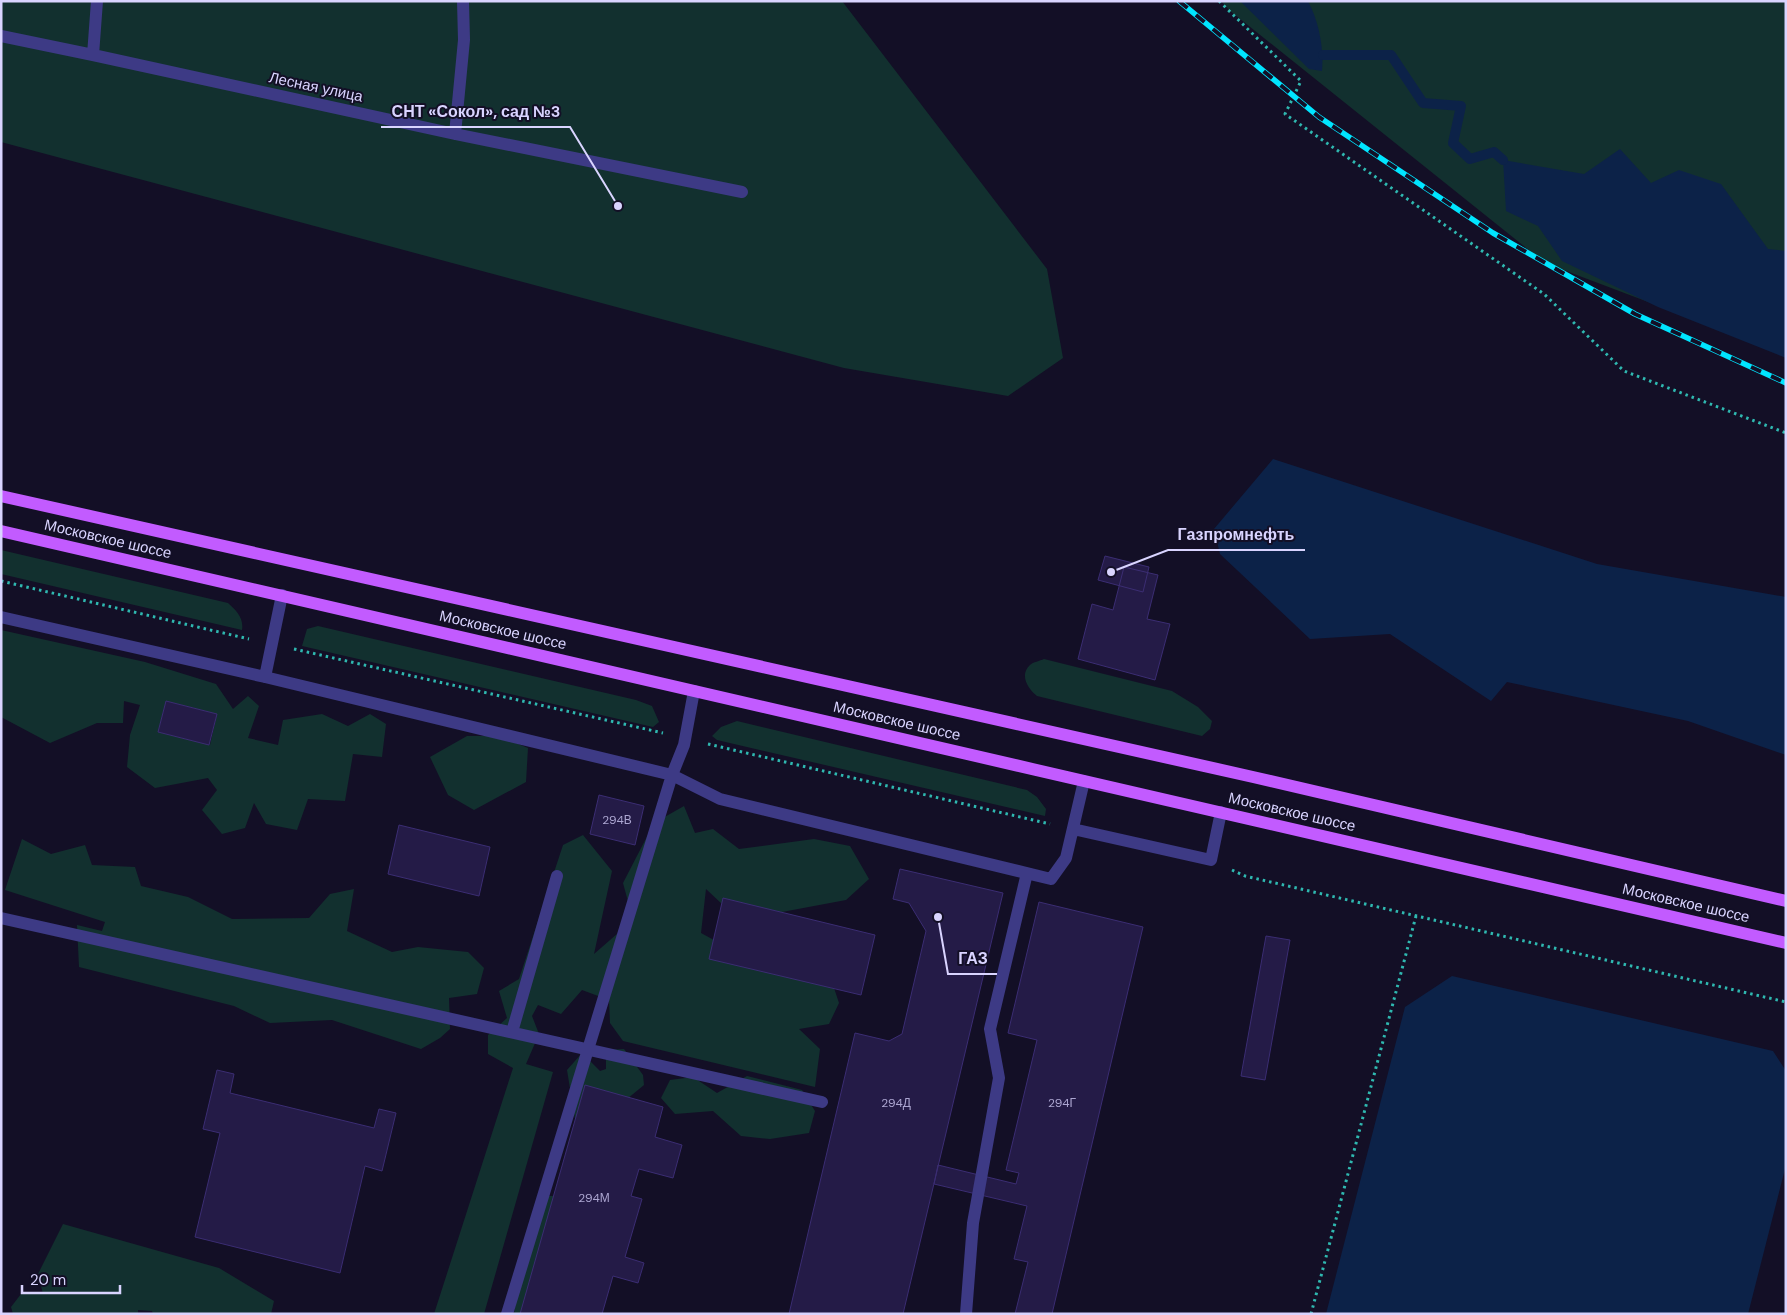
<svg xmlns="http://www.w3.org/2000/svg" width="1787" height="1315" font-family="'DM Sans',sans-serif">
  <rect width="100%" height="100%" fill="#130f26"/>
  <path fill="#12302f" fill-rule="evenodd" d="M 1,1 L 842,1 L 1047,269 L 1063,358 L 1008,396 L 844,368 L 1,142 Z
    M 1221,1 L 1786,1 L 1786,354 L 1545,263 L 1229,10 Z
    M 1,550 L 228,603 C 236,610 244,618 242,630 L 1,574 Z
    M 318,626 L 636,700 L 652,706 L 659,722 L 653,727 L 302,646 L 307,629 Z
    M 1,630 L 145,662 L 216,684 L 233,709 L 248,696 L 259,706 L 248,738 L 278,745 L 283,720 L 322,714 L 348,726 L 370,714 L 386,724 L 382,757 L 353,754 L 345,801 L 308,799 L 297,830 L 266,824 L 254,803 L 245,828 L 222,834 L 202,810 L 217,790 L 208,778 L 155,788 L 127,767 L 130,735 L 140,705 L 124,701 L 123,723 L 97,723 L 50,743 L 1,717 ZM 166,701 L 217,714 L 210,745 L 158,732 Z
    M 1044,659 L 1172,691 L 1198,707 L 1212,721 L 1210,729 L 1202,736 L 1037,696 C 1028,689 1019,675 1030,665 C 1033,662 1040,661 1044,659 Z
    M 737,721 L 1027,790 L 1037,797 L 1046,809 L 1045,816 L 717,740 L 712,736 L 721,727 Z
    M 467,736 L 499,736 L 528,748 L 526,782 L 474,810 L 448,795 L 430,757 Z
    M 684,806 L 695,833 L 713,829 L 739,849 L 814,839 L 850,846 L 869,879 L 846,900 L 739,920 L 706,889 L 701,933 L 758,964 L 829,973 L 839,1003 L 829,1024 L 799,1029 L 820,1049 L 815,1087 L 623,1041 L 610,1023 L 609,1000 L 582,990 L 561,1014 L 538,1005 L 532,1016 L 539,1034 L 526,1064 L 553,1072 L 484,1314 L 434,1314 L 513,1068 L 488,1054 L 488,1035 L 507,1018 L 499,991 L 519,979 L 563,845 L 583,835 L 612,871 L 594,954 L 633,920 L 623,883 L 654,823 Z
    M 22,839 L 51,854 L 85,845 L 92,865 L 135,867 L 141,886 L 188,897 L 232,919 L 309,918 L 330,894 L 354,889 L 347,931 L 392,952 L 418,947 L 468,952 L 484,968 L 477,994 L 449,998 L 450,1029 L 440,1038 L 421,1049 L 332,1020 L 270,1023 L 234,1006 L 79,967 L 77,925 L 102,931 L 105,922 L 5,890 Z
    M 624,1049 L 643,1075 L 644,1085 L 627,1099 L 575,1119 L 567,1070 L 582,1053 L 600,1071 L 606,1069 L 606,1050 Z
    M 747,1076 L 802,1090 L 815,1111 L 809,1133 L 770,1139 L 741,1136 L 713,1111 L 675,1114 L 661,1098 L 670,1080 L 693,1077 L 717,1093 Z
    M 548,1196 L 559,1196 L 539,1314 L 514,1314 L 518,1289 Z
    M 63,1224 L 219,1268 L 274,1301 L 271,1314 L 153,1314 L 152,1311 L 138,1310 L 138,1314 L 13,1314 L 11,1307 L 21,1294 L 43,1294 L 38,1274 Z"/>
  <path fill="#0c2248" d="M 1240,1 L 1308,1 C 1319,22 1324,48 1322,71 L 1309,69 Z
    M 1620,149 L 1651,183 L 1679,170 L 1721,184 L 1768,249 L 1786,251 L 1786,358 L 1658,307 L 1562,261 L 1538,226 L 1506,211 L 1503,160 L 1584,174 Z
    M 1273,459 L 1597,564 L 1786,597 L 1786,755 L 1688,721 L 1507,682 L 1491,701 L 1390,634 L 1310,639 L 1220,554 L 1214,529 Z
    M 1452,976 L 1773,1051 L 1786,1071 L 1786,1165 L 1748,1314 L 1326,1314 L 1405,1007 Z"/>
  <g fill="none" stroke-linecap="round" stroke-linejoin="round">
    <path stroke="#0c2248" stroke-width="10" d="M 1323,55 L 1391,55 L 1423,103 L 1461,106 L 1453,143 L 1470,159 L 1494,152 L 1503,160"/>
  </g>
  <path fill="#241b47" stroke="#3b2d73" d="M 1105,556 L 1149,567 L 1143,592 L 1098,580 Z
    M 1124,567 L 1158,575 L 1147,619 L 1170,624 L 1155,680 L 1078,659 L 1092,604 L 1113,610 Z
    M 166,701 L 217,714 L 209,745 L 158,732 Z
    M 599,795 L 644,806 L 635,845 L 590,834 Z
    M 399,825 L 490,847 L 479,896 L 388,874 Z
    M 900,869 L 1003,893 L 903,1314 L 789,1314 L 855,1033 L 889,1041 L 902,1034 L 926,931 L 909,903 L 893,899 Z
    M 723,898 L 875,935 L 861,995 L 709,959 Z
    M 1039,902 L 1143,927 L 1052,1314 L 1015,1314 L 1028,1262 L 1014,1259 L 1027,1206 L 934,1184 L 938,1165 L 1016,1184 L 1019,1173 L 1006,1170 L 1037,1040 L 1008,1033 Z
    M 1266,936 L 1290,940 L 1265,1080 L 1241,1076 Z
    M 217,1070 L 234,1074 L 230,1093 L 374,1128 L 379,1109 L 396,1113 L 382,1171 L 365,1166 L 340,1273 L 195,1237 L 220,1133 L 203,1129 Z
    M 585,1085 L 663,1107 L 655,1137 L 682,1145 L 673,1178 L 639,1169 L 631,1196 L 642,1199 L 625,1257 L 644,1263 L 638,1283 L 613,1276 L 602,1314 L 520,1314 Z"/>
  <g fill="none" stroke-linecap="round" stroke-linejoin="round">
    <path stroke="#2fb8b0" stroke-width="3" stroke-dasharray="2.5 4" stroke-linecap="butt" d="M 1219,1 L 1301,81 L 1285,114 L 1544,294 L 1624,371 L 1786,433
      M 1,581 L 249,639
      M 294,649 L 663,733
      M 708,744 L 1050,824
      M 1232,870 L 1245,876 L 1786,1002
      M 1311,1314 L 1416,916"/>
    <path stroke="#3d3a85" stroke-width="12" d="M 1,617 L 265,677 L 672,775 L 720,799 L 1051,879 L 1066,858 L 1084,781
      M 265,677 L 282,595
      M 1073,829 L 1211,860 L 1221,812
      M 1,918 L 822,1102
      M 512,1032 L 557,876
      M 507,1314 L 672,775 L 684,745 L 694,691
      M 966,1314 L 973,1223 L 999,1078 L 990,1029 L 1027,873"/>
    <path stroke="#3d3a85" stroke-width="12" d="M 1,36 L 93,55 L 455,134 L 742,192
      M 93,55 L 97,1
      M 455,134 L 464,40 L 463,1"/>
    <path stroke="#c25bff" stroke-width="12" d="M 1,496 L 1253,777 L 1786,901
      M 1,531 L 1786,943"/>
    <g stroke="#00e5ff" stroke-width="5.5">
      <path id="rail" d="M 1179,1 L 1319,117 L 1493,233 L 1635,314 L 1786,383"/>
    </g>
    <use href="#rail" stroke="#130f26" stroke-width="4" stroke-dasharray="11" stroke-linecap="butt"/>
  </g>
  <g text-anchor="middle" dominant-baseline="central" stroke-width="4" stroke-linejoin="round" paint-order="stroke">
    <g font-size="12" fill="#aca6d1">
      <text x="617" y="820">294В</text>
      <text x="896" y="1103">294Д</text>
      <text x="1062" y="1103">294Г</text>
      <text x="594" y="1198">294М</text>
    </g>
    <g font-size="15" fill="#d9d4ff" stroke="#130f26">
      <text transform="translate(316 87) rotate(12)">Лесная улица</text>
      <text transform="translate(108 539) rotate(13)">Московское шоссе</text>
      <text transform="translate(503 630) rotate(13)">Московское шоссе</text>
      <text transform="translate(897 721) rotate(13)">Московское шоссе</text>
      <text transform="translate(1292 812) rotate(13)">Московское шоссе</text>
      <text transform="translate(1686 903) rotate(13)">Московское шоссе</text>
    </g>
  </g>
  <path fill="none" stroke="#d9d4ff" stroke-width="2" d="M618 206L570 127H381M1111 572L1168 550H1305M938 917L948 974H997"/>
  <g fill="#d9d4ff" stroke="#130f26" stroke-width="2">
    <circle cx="618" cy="206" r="5"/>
    <circle cx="1111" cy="572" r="5"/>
    <circle cx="938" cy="917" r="5"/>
  </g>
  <g font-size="16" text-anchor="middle" font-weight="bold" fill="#d9d4ff" stroke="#130f26" stroke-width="4" stroke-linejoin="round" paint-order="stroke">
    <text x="476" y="117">СНТ «Сокол», сад №3</text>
    <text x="1236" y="540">Газпромнефть</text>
    <text x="973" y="964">ГАЗ</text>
  </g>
  <rect width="1787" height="1315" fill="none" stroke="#d9d4ff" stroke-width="5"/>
  <path d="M22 1285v8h98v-8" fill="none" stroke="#d9d4ff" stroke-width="2.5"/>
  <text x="30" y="1285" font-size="15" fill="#d9d4ff" stroke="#130f26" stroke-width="4" paint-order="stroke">20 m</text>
</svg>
